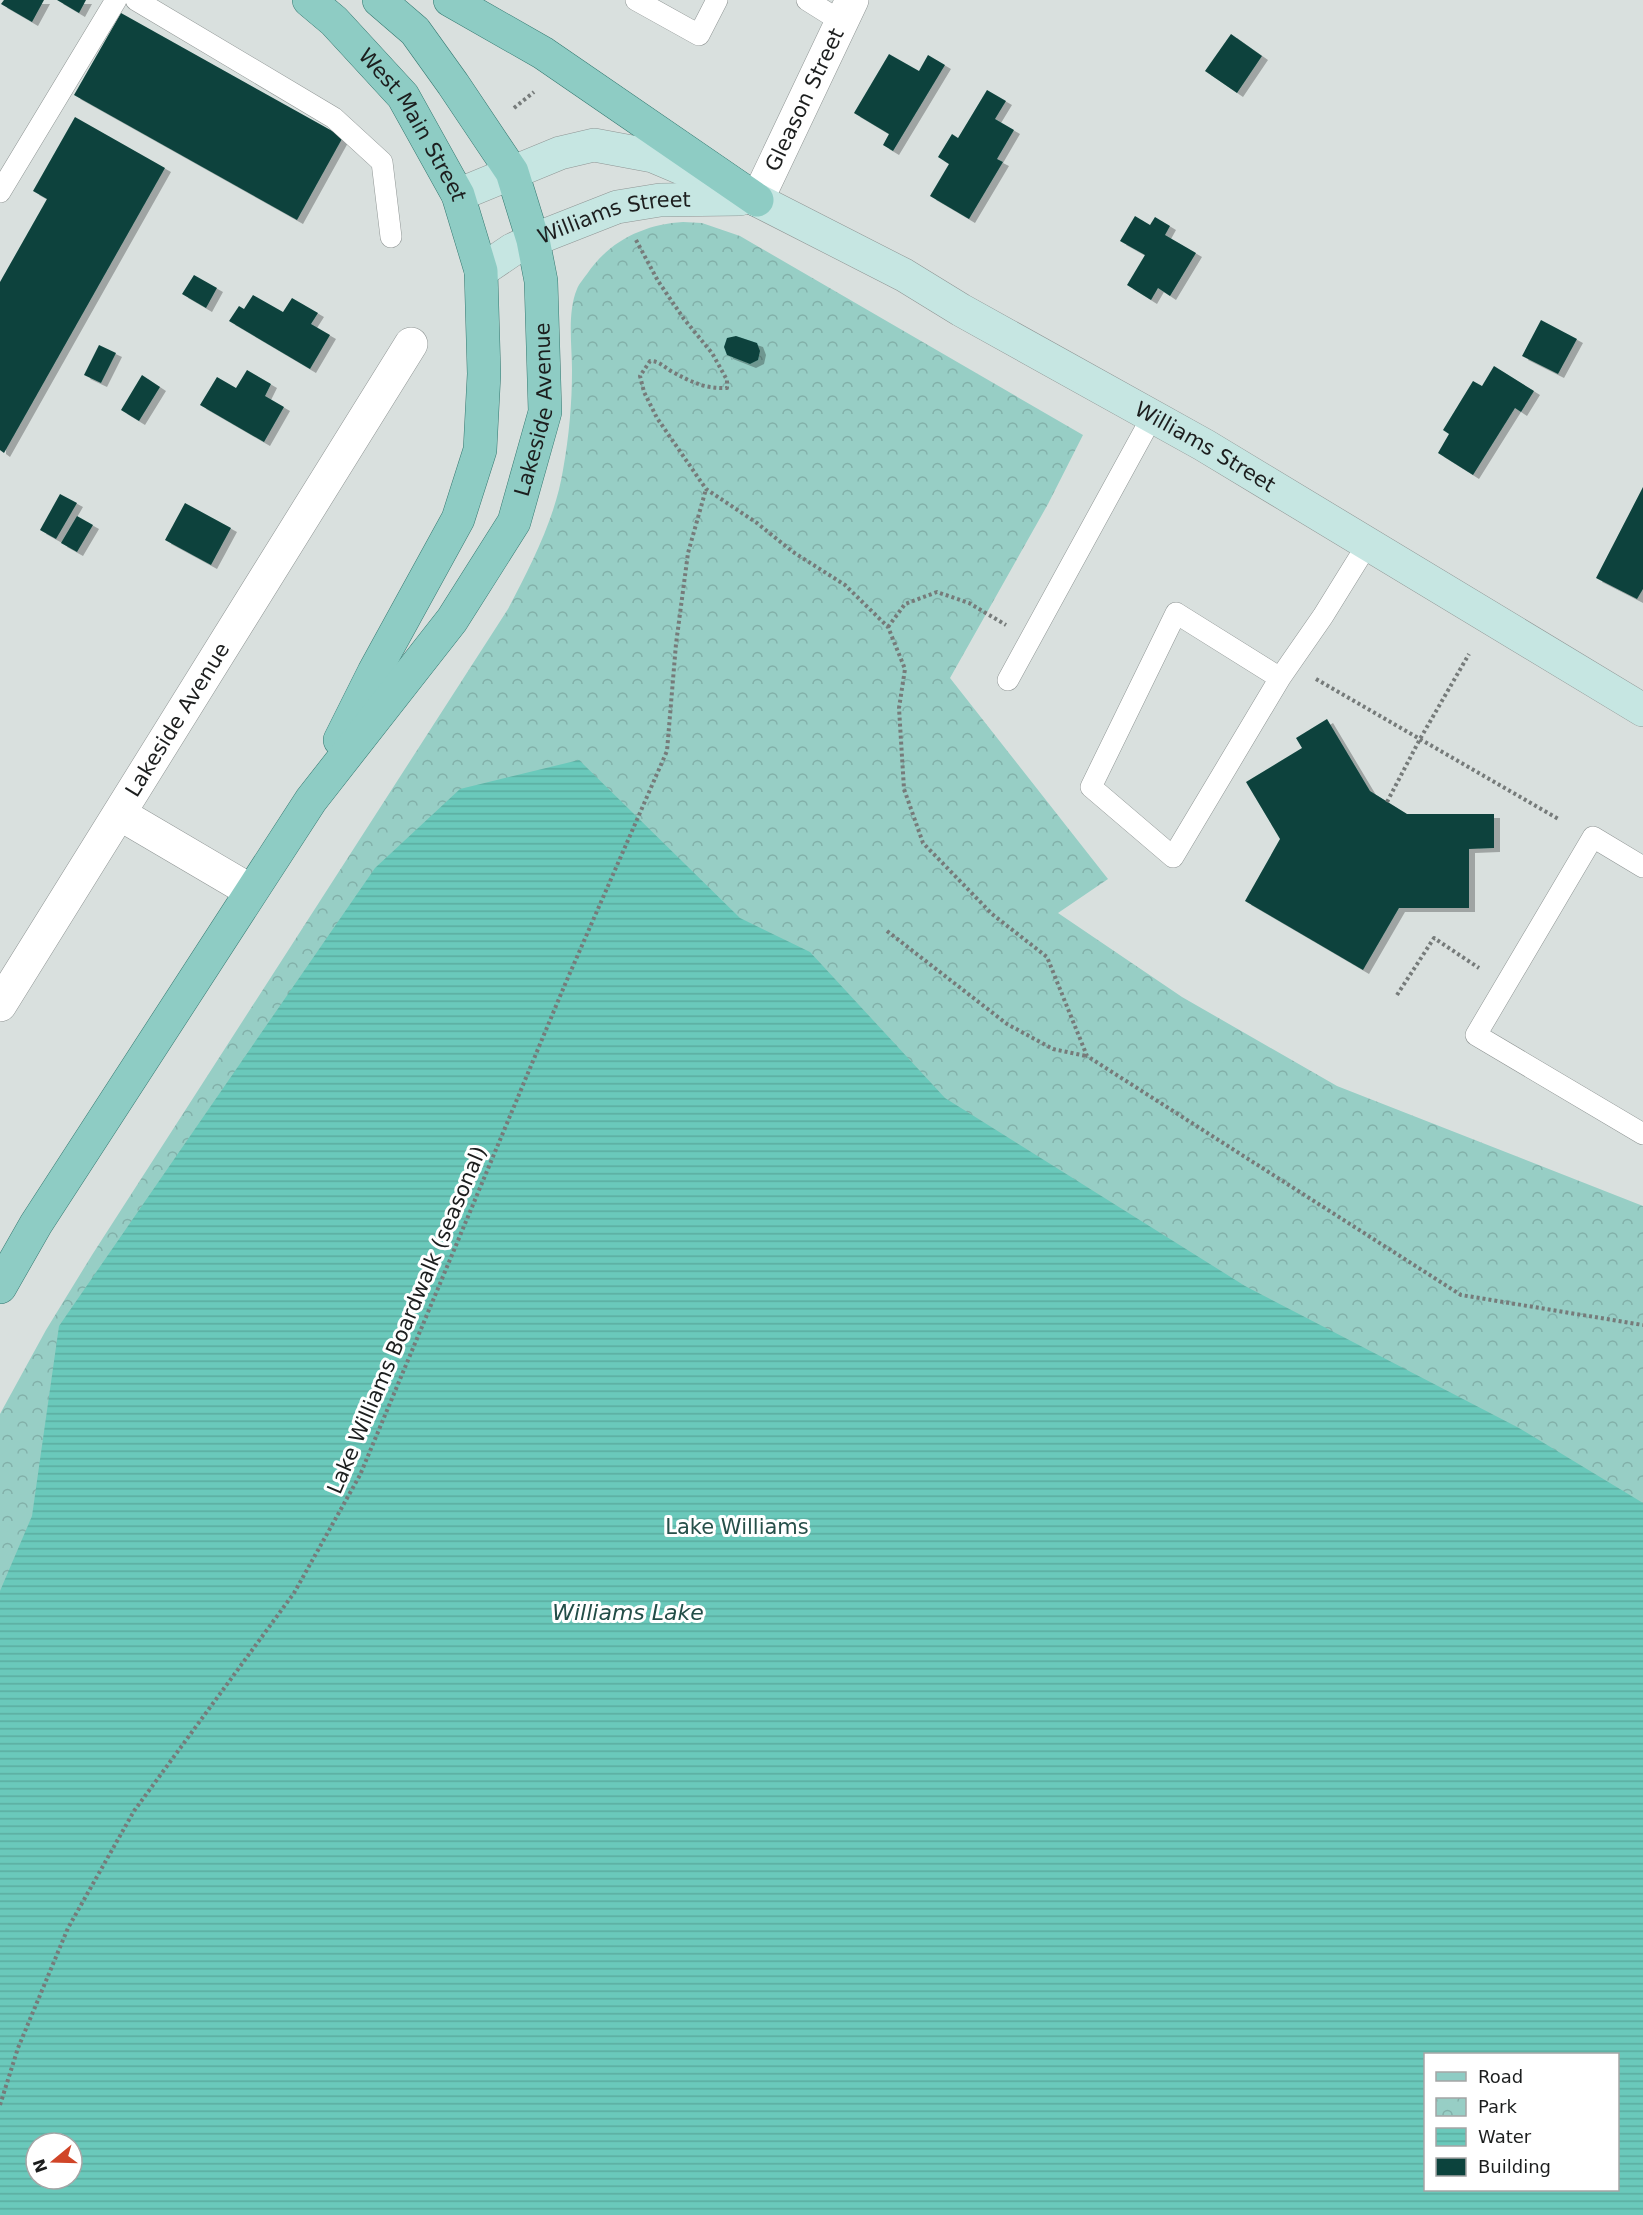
<svg xmlns="http://www.w3.org/2000/svg" width="1643" height="2215" font-family="'DejaVu Sans',sans-serif">
  <defs>
    <pattern id="park-crowns" width="20" height="18" patternUnits="userSpaceOnUse" patternTransform="scale(1.5)"><rect width="20" height="18" fill="#97cec5"/><path d="M2 6a3 3 0 1 1 6 0M12 15a3 3 0 1 1 6 0" fill="none" stroke="#82b0a9"/></pattern>
    <pattern id="water-rules" width="6" height="5" patternUnits="userSpaceOnUse" patternTransform="scale(1.5)"><rect width="6" height="5" fill="#6ac9bb"/><path d="M0 2.5h6" fill="none" stroke="#5baca0"/></pattern>
    <filter id="shadow"><feDropShadow dx="6" dy="4" stdDeviation="0" flood-color="#0004"/></filter>
  </defs>
  <rect width="100%" height="100%" fill="#d9e0de"/>
  <path fill="url(#park-crowns)" fill-rule="evenodd" d="M 683,222 L 702,223 L 740,236 L 1083,435 L 1048,504 L 950,678 L 1108,879 L 1058,913 L 1182,997 L 1337,1086 L 1643,1206 L 1643,2215 L 0,2215 L 0,1414 L 46,1330 L 92,1255 L 508,609 C 531,565 555,519 563,470 C 569,436 572,404 572,370 C 572,345 567,313 577,289 C 579,284 584,278 587,274 C 609,241 645,224 683,222 ZM 1426,2054 L 1618,2054 L 1618,2190 L 1426,2190 ZM 36,2143 L 72,2143 L 72,2179 L 36,2179 Z"/>
  <path fill="url(#water-rules)" fill-rule="evenodd" d="M 579,760 L 740,918 L 810,952 L 945,1098 L 1245,1286 L 1519,1428 L 1643,1503 L 1643,2215 L 0,2215 L 0,1591 L 32,1516 L 59,1326 L 375,868 L 460,789 ZM 1426,2054 L 1618,2054 L 1618,2190 L 1426,2190 ZM 36,2143 L 72,2143 L 72,2179 L 36,2179 Z"/>
  <path fill="#0c433d" filter="url(#shadow)" d="M 4,0 L 44,0 L 32,22 L 1,4 Z
    M 57,0 L 86,0 L 79,13 Z
    M 121,13 L 343,137 L 297,220 L 74,95 Z
    M 1231,34 L 1262,56 L 1237,93 L 1205,71 Z
    M 889,54 L 919,71 L 928,55 L 945,65 L 893,151 L 883,145 L 889,134 L 854,113 Z
    M 987,90 L 1006,101 L 995,119 L 1014,130 L 997,159 L 1003,162 L 969,219 L 930,196 L 949,164 L 938,157 L 952,134 L 958,138 Z
    M 75,117 L 165,168 L 4,453 L 0,450 L 0,282 L 47,199 L 33,191 Z
    M 1135,216 L 1150,225 L 1155,217 L 1170,226 L 1165,235 L 1196,253 L 1170,296 L 1158,288 L 1151,300 L 1127,285 L 1145,255 L 1120,241 Z
    M 194,275 L 217,288 L 206,308 L 182,294 Z
    M 253,295 L 283,312 L 292,298 L 318,313 L 311,324 L 330,335 L 310,369 L 229,321 L 239,306 L 244,309 Z
    M 1541,320 L 1577,339 L 1558,374 L 1522,356 Z
    M 736,336 L 757,343 L 760,351 L 758,360 L 750,364 L 727,355 L 724,347 L 727,338 Z
    M 99,345 L 116,353 L 101,383 L 84,375 Z
    M 1494,366 L 1534,391 L 1521,412 L 1515,408 L 1473,475 L 1438,453 L 1449,434 L 1443,430 L 1473,381 L 1482,386 Z
    M 247,370 L 271,384 L 265,396 L 284,407 L 264,442 L 200,405 L 217,377 L 236,388 Z
    M 142,375 L 160,387 L 139,421 L 121,410 Z
    M 1643,487 L 1643,589 L 1637,599 L 1596,578 Z
    M 60,494 L 77,503 L 56,539 L 40,530 Z
    M 185,503 L 231,528 L 211,565 L 165,540 Z
    M 77,516 L 93,525 L 77,552 L 61,543 Z
    M 1327,719 L 1370,791 L 1407,814 L 1494,814 L 1494,848 L 1469,849 L 1469,908 L 1399,908 L 1363,970 L 1245,901 L 1280,839 L 1246,782 L 1302,748 L 1296,738 Z"/>
  <g fill="none" stroke-linecap="round" stroke-linejoin="round">
    <g stroke="#8f9594" stroke-width="22">
      <path id="service" d="M 136,0 L 334,118 L 382,162 L 391,237
        M 636,0 L 699,35 L 717,0
        M 807,0 L 842,22
        M 0,192 L 116,0
        M 1280,678 L 1173,857 L 1091,787 L 1176,613 L 1280,678 L 1323,616 L 1367,545
        M 1008,680 L 1152,417
        M 1643,867 L 1593,837 L 1476,1035 L 1643,1134"/>
    </g>
    <g stroke="#8f9594" stroke-width="34">
      <g id="minor">
        <path id="s1" d="M 757,200 L 852,0"/>
        <path d="M 120,814 L 251,891"/>
        <path id="s2" d="M 0,1005 L 411,344"/>
      </g>
    </g>
    <g stroke="#8f9594" stroke-width="34">
      <g id="secondary">
        <path id="s3" d="M 458,195 L 560,153 L 594,145 L 653,156 L 757,200 L 904,275 L 961,310 L 1204,445 L 1643,710"/>
        <path id="s4" d="M 481,271 L 512,250 L 533,240 L 617,207 L 660,200 L 740,199"/>
      </g>
    </g>
    <g stroke="#357971" stroke-width="34">
      <g id="primary">
        <path id="s5" d="M 309,0 L 334,21 L 403,96 L 458,195 L 481,271 L 484,374 L 480,450 L 458,519 L 374,672 L 340,740"/>
        <path d="M 450,0 L 543,53 L 757,200"/>
        <path id="s6" d="M 0,1287 L 36,1224 L 311,800 L 452,620 L 514,522 L 545,412 L 541,281 L 533,240 L 512,172 L 453,84 L 415,31 L 379,0"/>
      </g>
    </g>
    <path stroke="#767b7a" stroke-width="4" stroke-dasharray="3 3" stroke-linecap="butt" d="M 514,108 L 534,92
      M 636,240 L 658,281 L 684,319 L 712,353 L 727,380 L 727,388 C 705,389 691,382 671,371 C 663,366 659,361 650,361 L 640,376 L 644,392 L 657,418 L 706,489 L 757,523 L 793,552 L 845,585 L 888,627 L 905,669 L 899,708 L 904,789 L 923,843 L 992,914 L 1047,957 L 1087,1056 L 1461,1295 L 1643,1325
      M 888,627 L 905,604 L 937,592 L 969,603 L 1006,625
      M 1316,679 L 1560,820
      M 1387,802 L 1420,739 L 1469,654
      M 887,931 L 1007,1024 L 1053,1049 L 1086,1056
      M 1397,995 L 1434,938 L 1479,968
      M 0,2105 L 18,2048 L 68,1928 L 134,1811 L 294,1593 L 360,1475 L 566,982 L 667,751 L 676,644 L 688,553 L 706,489"/>
    <use href="#service" stroke="#fff" stroke-width="21"/>
    <use href="#minor" stroke="#fff" stroke-width="33"/>
    <use href="#secondary" stroke="#c6e6e2" stroke-width="33"/>
    <use href="#primary" stroke="#8eccc4" stroke-width="33"/>
  </g>
  <g text-anchor="middle" dominant-baseline="central" stroke-width="6" stroke-linejoin="round" paint-order="stroke">
    <g font-size="21" fill="#1c1e1e" stroke="#fff">
      <text stroke="none"><textPath href="#s1" startOffset="111">Gleason Street</textPath></text>
      <text stroke="none"><textPath href="#s5" startOffset="164">West Main Street</textPath></text>
      <text stroke="none"><textPath href="#s4" startOffset="146">Williams Street</textPath></text>
      <text stroke="none"><textPath href="#s6" startOffset="1038">Lakeside Avenue</textPath></text>
      <text stroke="none"><textPath href="#s3" startOffset="830">Williams Street</textPath></text>
      <text stroke="none"><textPath href="#s2" startOffset="336">Lakeside Avenue</textPath></text>
      <text transform="translate(407 1320) rotate(-67)">Lake Williams Boardwalk (seasonal)</text>
    </g>
    <g font-size="21" fill="#26504a" stroke="#fff">
      <text x="737" y="1527">Lake Williams</text>
    </g>
    <g font-size="22" font-style="italic" fill="#234e48" stroke="#fff">
      <text x="628" y="1612">Williams Lake</text>
    </g>
  </g>
  <rect x="1424" y="2053" width="195" height="138" fill="#ffffff" stroke="#a4a5a5" stroke-width="1.5"/>
  <rect x="1436" y="2072" width="30" height="9" fill="#8eccc4" stroke="#a4a5a5" stroke-width="1.5"/>
  <text x="1478" y="2083" font-size="18" fill="#1c1e1e">Road</text>
  <rect x="1436" y="2098" width="30" height="18" fill="url(#park-crowns)" stroke="#a4a5a5" stroke-width="1.5"/>
  <text x="1478" y="2113" font-size="18" fill="#1c1e1e">Park</text>
  <rect x="1436" y="2128" width="30" height="18" fill="url(#water-rules)" stroke="#a4a5a5" stroke-width="1.5"/>
  <text x="1478" y="2143" font-size="18" fill="#1c1e1e">Water</text>
  <rect x="1436" y="2158" width="30" height="18" fill="#0c433d" stroke="#a4a5a5" stroke-width="1.5"/>
  <text x="1478" y="2173" font-size="18" fill="#1c1e1e">Building</text>
  <g transform="translate(54 2161) rotate(251)"><circle r="28" fill="#ffffff" stroke="#a4a5a5" stroke-width="1.5"/>
  <path d="M0-4.5L10 22L0 15L-10 22Z" fill="#d04528"/>
  <text y="-9" font-size="16" font-weight="bold" text-anchor="middle" fill="#1c1e1e">N</text>
  </g>
</svg>
